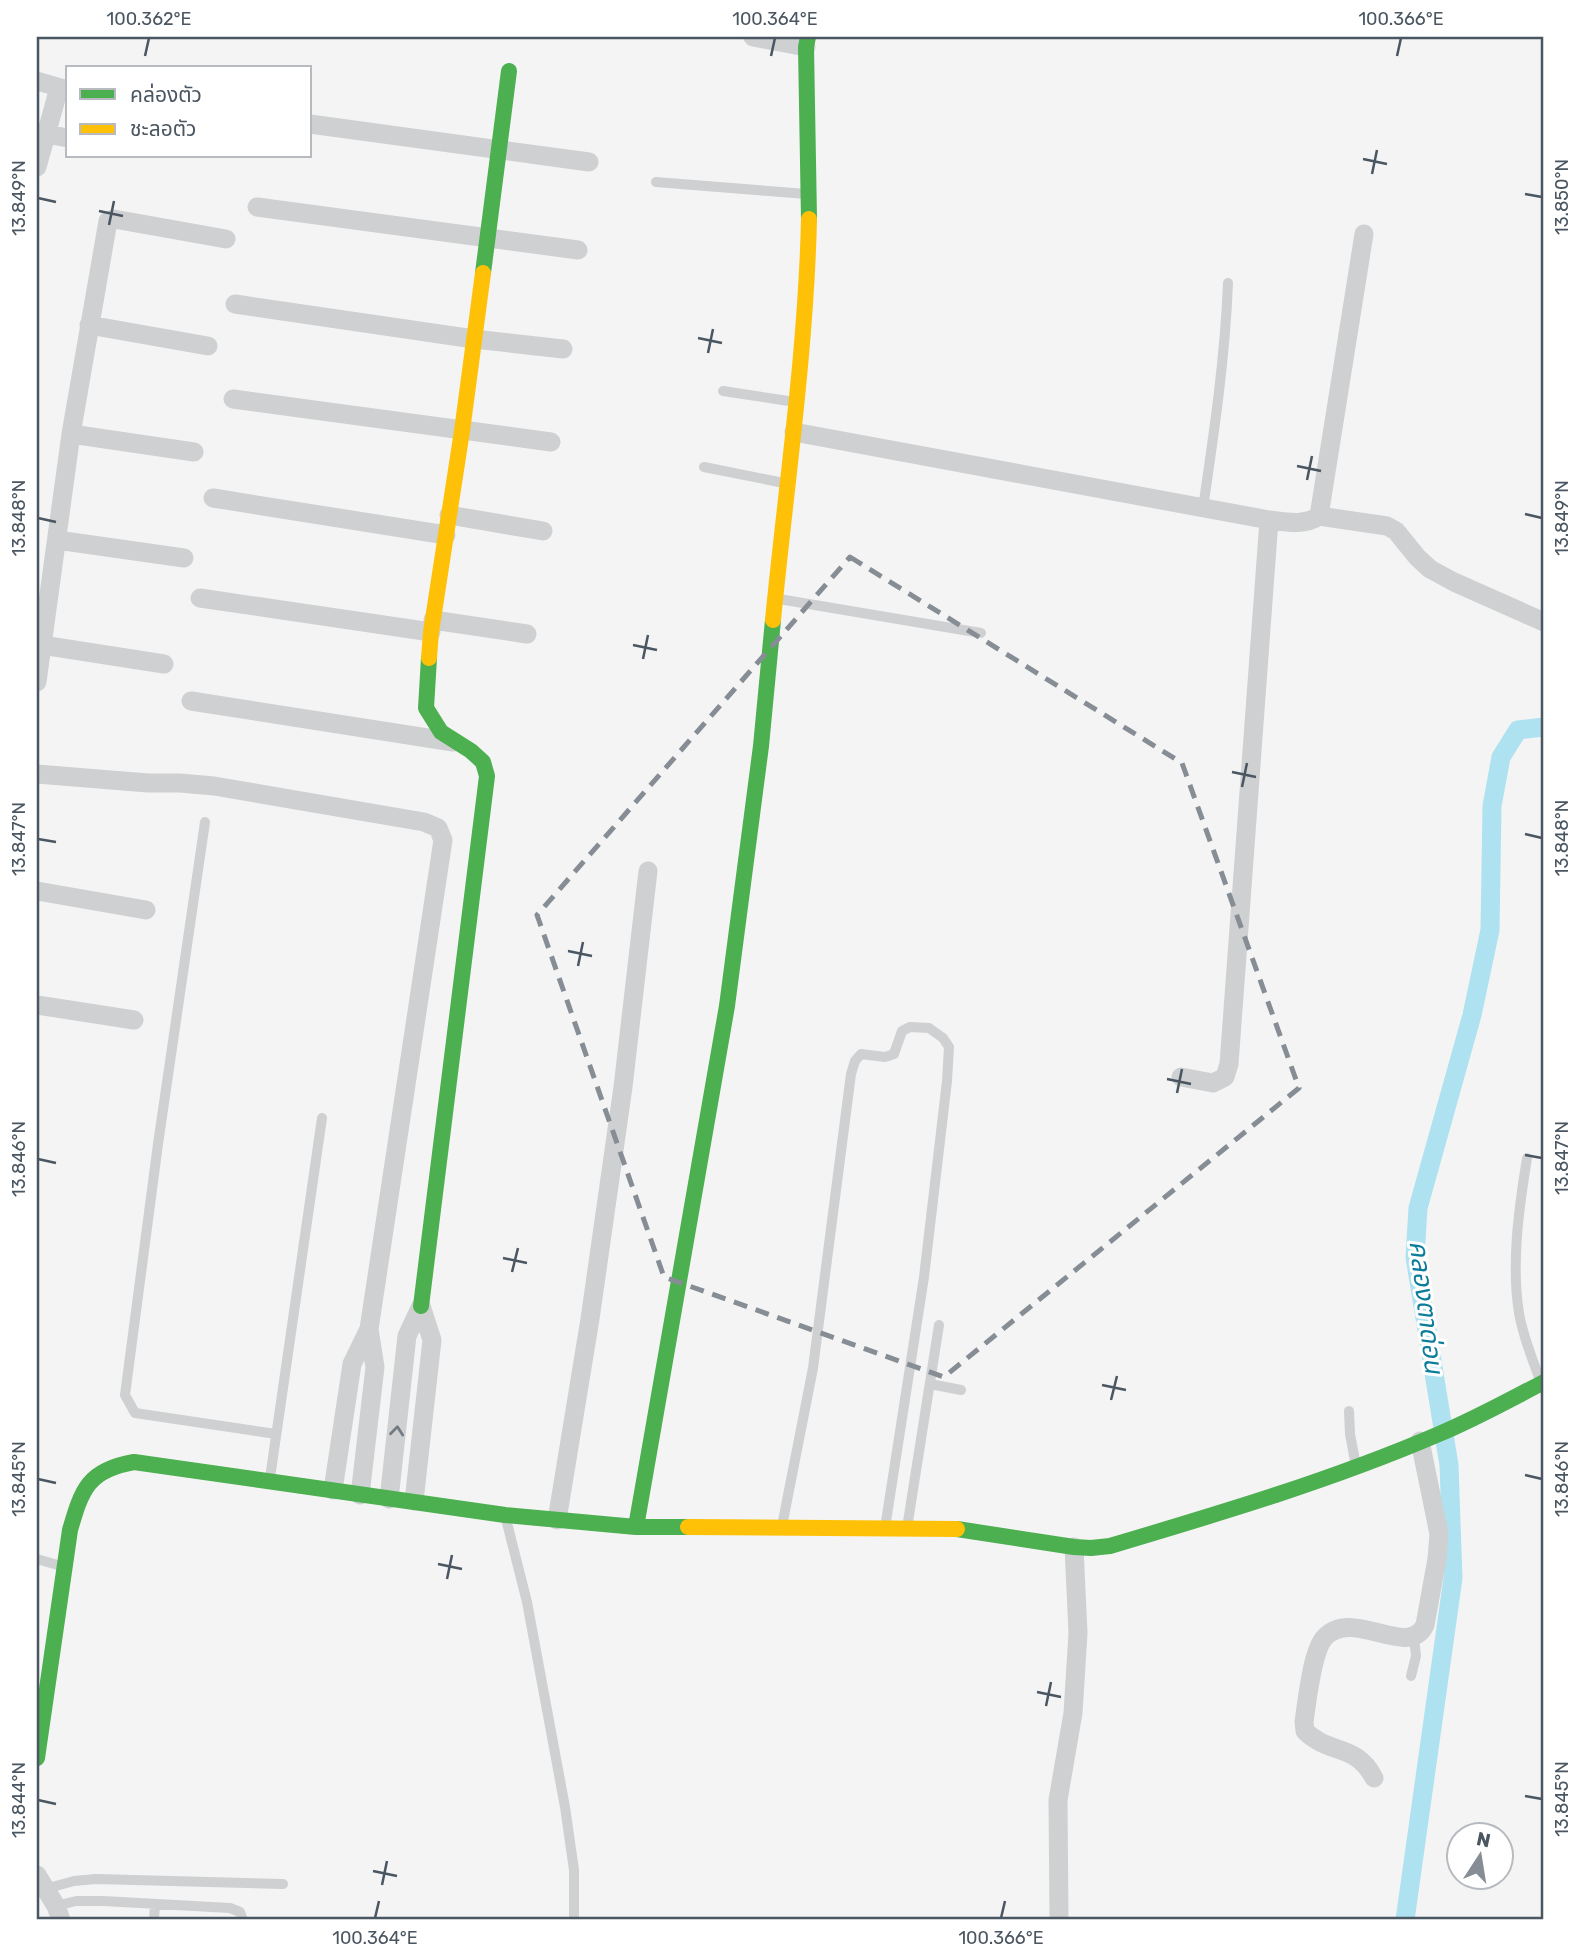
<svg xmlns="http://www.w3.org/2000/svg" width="1581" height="1957" font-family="Rubik,'Noto Sans Thai',sans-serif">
  <rect width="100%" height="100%" fill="#f4f4f4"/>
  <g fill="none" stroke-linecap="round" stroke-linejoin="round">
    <path stroke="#aee2f0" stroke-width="19" d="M 1405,1920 L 1453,1578 L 1449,1465 L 1415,1257 L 1418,1208 L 1472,1015 L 1490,930 L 1492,806 L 1501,757 L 1518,730 L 1544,727"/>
    <path stroke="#ced0d2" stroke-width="10" d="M 656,182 L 806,194
      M 723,391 L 795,402
      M 704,467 L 784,483
      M 1203,508 C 1214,433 1225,359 1228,283
      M 779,599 L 981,633
      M 205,822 L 158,1144 L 125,1395 L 135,1413 L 276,1434
      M 1527,1158 C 1519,1208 1511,1263 1519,1313 C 1523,1337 1532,1358 1540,1380
      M 930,1384 L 961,1390
      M 1349,1411 L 1350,1434 L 1356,1466
      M 270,1478 L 322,1118
      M 506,1519 L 527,1602 L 565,1807 L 574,1870 L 574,1920
      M 782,1526 L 813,1368 L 851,1074 L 855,1061 L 861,1054 L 885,1057 L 894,1054 L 902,1031 L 910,1027 L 929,1028 L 943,1038 L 949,1047 L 947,1081 L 924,1277 L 885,1528
      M 907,1528 L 939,1325
      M 37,1559 L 61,1566
      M 1411,1676 L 1416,1656 L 1414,1637
      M 45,1889 L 74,1881 L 96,1879 L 283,1884
      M 56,1906 L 76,1901 L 103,1901 L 230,1908 L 240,1912 L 243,1920
      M 154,1920 L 155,1904"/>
    <path stroke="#ced0d2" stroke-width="19" d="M 753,37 L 806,47
      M 37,81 L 68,90
      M 310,124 L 589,162
      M 46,134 L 68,138
      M 37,167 L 59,88
      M 257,207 L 578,250
      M 235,304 L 474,339 L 563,349
      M 89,325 L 208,346
      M 233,399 L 551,442
      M 794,432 L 1269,520 C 1286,522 1304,526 1319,516 L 1387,526 L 1396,531 L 1417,557 L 1430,569 L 1454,582 L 1544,622
      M 71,434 L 194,452
      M 213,498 L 446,535
      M 449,515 L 543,531
      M 1319,516 L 1364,234
      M 57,540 L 184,558
      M 200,598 L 431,632
      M 433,620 L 527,634
      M 42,645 L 164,664
      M 37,682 L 71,434 L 108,221 L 114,219 L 226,239
      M 191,701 L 453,742
      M 37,774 L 148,783 L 180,783 L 214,786 L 424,822 L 438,828 L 443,840 L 369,1329
      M 37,891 L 146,910
      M 37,1005 L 134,1020
      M 1181,1077 L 1213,1083 L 1225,1077 L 1229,1064 L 1269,520
      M 333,1490 L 352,1364 L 369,1329 L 375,1367 L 360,1495
      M 389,1499 L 407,1336 L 421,1306 L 432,1340 L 414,1501
      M 557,1520 L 590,1319 L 623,1087 L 648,871
      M 1374,1778 C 1356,1743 1329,1755 1305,1731 L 1304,1722 C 1307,1702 1312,1650 1325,1637 C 1353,1607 1408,1660 1425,1625 L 1437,1559 L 1439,1534 L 1420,1441
      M 37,1875 L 56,1906 L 61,1920
      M 1059,1920 L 1058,1800 L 1073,1713 L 1078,1633 L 1074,1547"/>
    <path stroke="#4caf50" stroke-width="16" d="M 808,37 L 806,47 L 809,219
      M 483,273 L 509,71
      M 421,1306 L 487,776 L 483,762 L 471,751 L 441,732 L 426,708 L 429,658
      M 636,1527 L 727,1006 L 761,746 L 773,620
      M 957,1529 L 1074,1547 L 1091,1548 L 1110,1546 C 1221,1513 1332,1480 1439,1434 C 1475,1419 1509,1400 1544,1382
      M 37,1758 L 70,1530 C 82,1489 88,1470 134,1462 L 505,1515 L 636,1527 L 688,1527"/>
    <path stroke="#ffc107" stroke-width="16" d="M 773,620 C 786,486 806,353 809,219
      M 429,658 L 431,632 L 462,431 L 483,273
      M 688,1527 L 957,1529"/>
  </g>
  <defs><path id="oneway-chevron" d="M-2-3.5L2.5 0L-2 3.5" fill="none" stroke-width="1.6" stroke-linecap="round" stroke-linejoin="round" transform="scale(1.75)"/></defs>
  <use stroke="#727b83" href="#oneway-chevron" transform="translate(397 1431) rotate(-84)"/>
  <path fill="none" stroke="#868d94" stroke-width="5" stroke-dasharray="14 9" stroke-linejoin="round" d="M 850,557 L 1182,763 L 1299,1088 L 944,1377 L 664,1277 L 537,915 Z"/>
  <path fill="none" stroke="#4a5661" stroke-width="2.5" d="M 145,56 L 149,38M 771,56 L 775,38M 1397,56 L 1401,38M 1363,159 L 1387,164M 1372,174 L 1377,150M 1525,194 L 1542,197M 38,198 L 56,202M 99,211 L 123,216M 109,225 L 114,201M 698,338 L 722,343M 708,353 L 713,329M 1297,466 L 1321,471M 1307,480 L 1312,456M 1525,514 L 1542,518M 38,518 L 56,522M 633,645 L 657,650M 643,659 L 648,635M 1232,772 L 1256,777M 1242,787 L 1247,763M 1525,834 L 1542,838M 38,839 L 56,842M 568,951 L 592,956M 578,966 L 583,942M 1167,1079 L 1191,1084M 1177,1093 L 1182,1069M 1525,1155 L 1542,1158M 38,1159 L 56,1163M 503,1258 L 527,1263M 512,1272 L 518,1248M 1102,1385 L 1126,1390M 1111,1400 L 1117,1376M 1525,1475 L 1542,1479M 38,1479 L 56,1483M 438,1564 L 462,1569M 447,1579 L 452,1555M 1037,1692 L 1061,1697M 1046,1706 L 1051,1682M 1525,1796 L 1542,1799M 38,1800 L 56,1804M 373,1871 L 397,1876M 382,1885 L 387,1861M 375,1918 L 379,1901M 1001,1918 L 1005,1901"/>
  <g text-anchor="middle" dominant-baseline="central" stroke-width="6" stroke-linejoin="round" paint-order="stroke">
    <g font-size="26" font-style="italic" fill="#0c7c9b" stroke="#fff">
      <text transform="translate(1426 1307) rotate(83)">คลองตาด่อน</text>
    </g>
  </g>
  <rect width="1581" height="1957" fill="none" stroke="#ffffff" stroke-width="77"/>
  <rect x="66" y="66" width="245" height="91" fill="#ffffff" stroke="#b7bbc0" stroke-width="2"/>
  <rect x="80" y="89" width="35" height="10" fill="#4caf50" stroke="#b7bbc0" stroke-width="2"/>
  <text x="130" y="102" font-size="21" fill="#4a5661">คล่องตัว</text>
  <rect x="80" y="124" width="35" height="10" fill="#ffc107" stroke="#b7bbc0" stroke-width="2"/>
  <text x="130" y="136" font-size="21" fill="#4a5661">ชะลอตัว</text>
  <g transform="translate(1480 1856) rotate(12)"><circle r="33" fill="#ffffff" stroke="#b7bbc0" stroke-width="2"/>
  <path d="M0-5L12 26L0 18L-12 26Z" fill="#868d94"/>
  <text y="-10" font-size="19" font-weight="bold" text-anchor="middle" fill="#4a5661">N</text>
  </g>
  <rect x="38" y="38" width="1504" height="1880" fill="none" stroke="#4a5661" stroke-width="2.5"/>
  <g font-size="18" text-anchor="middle" fill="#4a5661">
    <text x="149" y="25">100.362°E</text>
    <text x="775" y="25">100.364°E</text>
    <text x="1401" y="25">100.366°E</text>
    <text transform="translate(1562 197) rotate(-90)" y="6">13.850°N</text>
    <text transform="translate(19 198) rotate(-90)" y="6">13.849°N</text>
    <text transform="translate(1562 518) rotate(-90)" y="6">13.849°N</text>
    <text transform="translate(19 518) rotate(-90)" y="6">13.848°N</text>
    <text transform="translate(1562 838) rotate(-90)" y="6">13.848°N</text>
    <text transform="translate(19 839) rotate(-90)" y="6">13.847°N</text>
    <text transform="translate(1562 1158) rotate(-90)" y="6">13.847°N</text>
    <text transform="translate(19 1159) rotate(-90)" y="6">13.846°N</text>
    <text transform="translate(1562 1479) rotate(-90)" y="6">13.846°N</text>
    <text transform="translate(19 1479) rotate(-90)" y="6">13.845°N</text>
    <text transform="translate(1562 1799) rotate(-90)" y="6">13.845°N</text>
    <text transform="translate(19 1800) rotate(-90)" y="6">13.844°N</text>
    <text x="375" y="1944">100.364°E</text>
    <text x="1001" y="1944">100.366°E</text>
  </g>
</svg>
